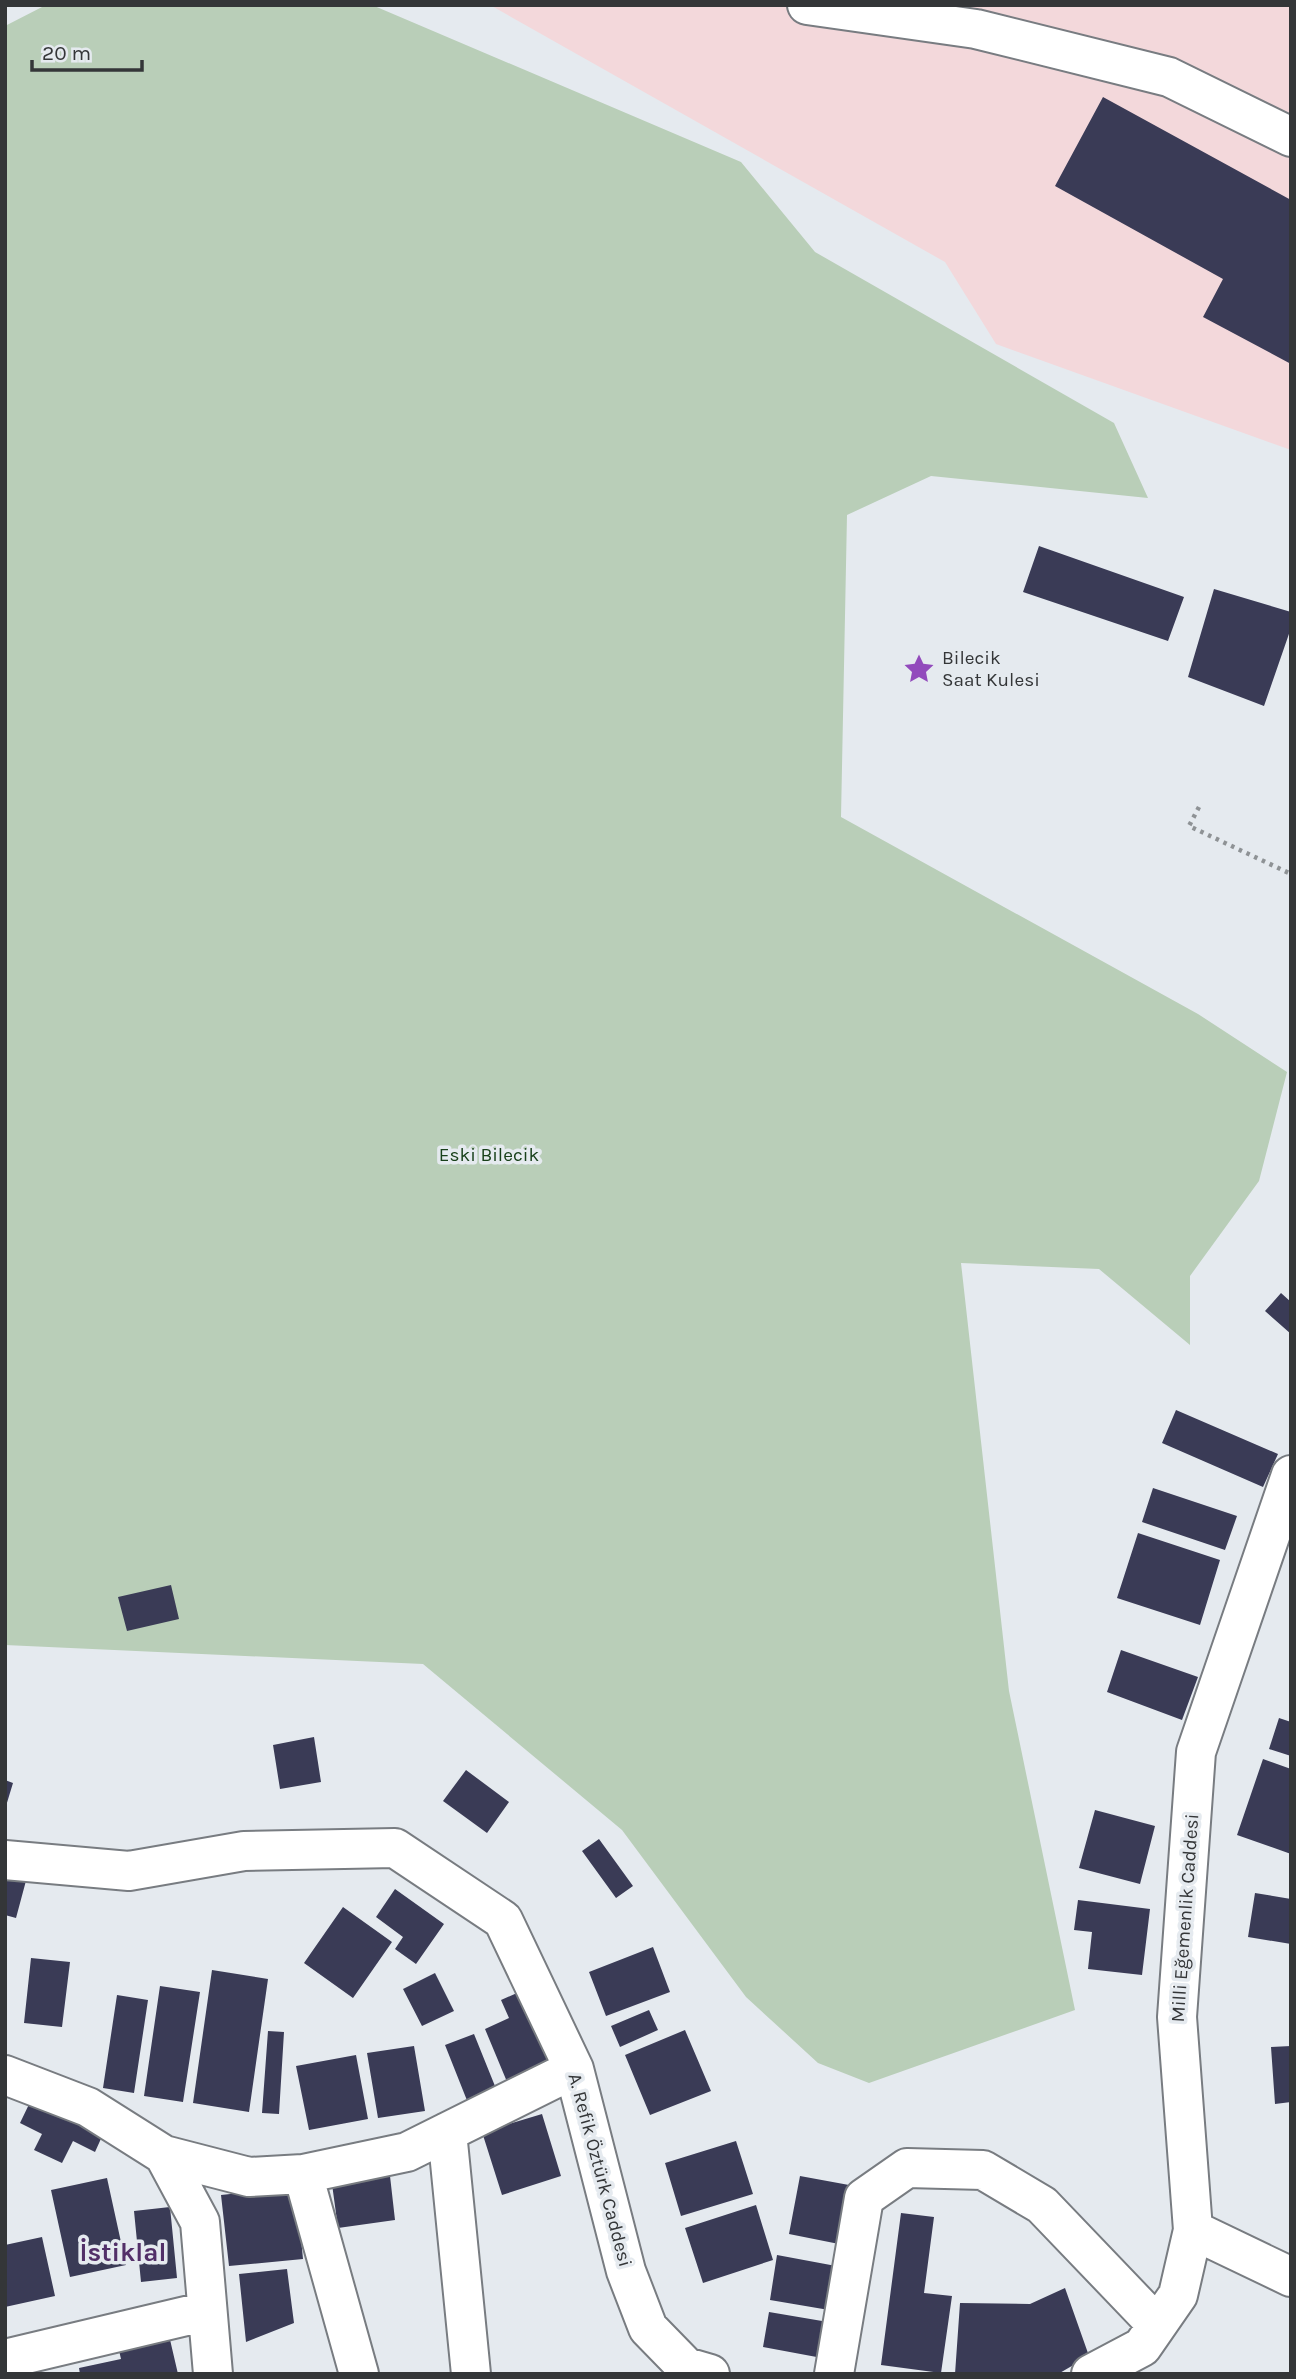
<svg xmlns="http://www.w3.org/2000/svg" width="1296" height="2379" font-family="Karla,sans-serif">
  <rect width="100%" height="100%" fill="#e5eaef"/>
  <path fill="#f3d8db" d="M 490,5 L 1291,5 L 1291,450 L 996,344 L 945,262 Z"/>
  <path fill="#b9ceb8" d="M 55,5 L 372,5 L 741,162 L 815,252 L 1114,423 L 1148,498 L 931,476 L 847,515 L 841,817 L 1198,1014 L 1287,1072 L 1259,1181 L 1190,1276 L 1190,1345 L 1099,1269 L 961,1263 L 1009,1691 L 1075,2010 L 869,2083 L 818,2063 L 746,1997 L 622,1830 L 423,1664 L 5,1645 L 5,26 L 44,6 Z"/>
  <path fill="#3a3b56" d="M 1103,97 L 1291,200 L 1291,364 L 1203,317 L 1223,279 L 1055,186 Z
    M 1039,546 L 1184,597 L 1168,641 L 1023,592 Z
    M 1214,589 L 1291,612 L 1291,628 L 1264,706 L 1188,677 Z
    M 1281,1293 L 1291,1302 L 1291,1334 L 1265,1311 Z
    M 1176,1410 L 1278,1454 L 1263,1487 L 1162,1443 Z
    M 1153,1488 L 1237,1516 L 1225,1550 L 1142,1522 Z
    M 1138,1533 L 1220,1560 L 1200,1625 L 1117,1598 Z
    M 171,1585 L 179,1619 L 127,1631 L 118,1597 Z
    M 1121,1650 L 1198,1677 L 1182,1720 L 1107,1692 Z
    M 1279,1718 L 1291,1722 L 1291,1756 L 1269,1749 Z
    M 314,1737 L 321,1782 L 280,1789 L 273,1745 Z
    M 1263,1759 L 1291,1769 L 1291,1854 L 1237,1835 Z
    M 466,1770 L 509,1802 L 487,1833 L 443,1801 Z
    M 5,1780 L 13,1783 L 6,1806 L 5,1806 Z
    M 1095,1810 L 1155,1826 L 1140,1884 L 1079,1868 Z
    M 599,1839 L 633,1886 L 616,1898 L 582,1851 Z
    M 5,1872 L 27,1877 L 16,1918 L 5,1915 Z
    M 395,1889 L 444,1924 L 416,1964 L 395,1949 L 403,1937 L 376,1917 Z
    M 1255,1893 L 1291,1899 L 1291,1944 L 1248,1937 Z
    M 1078,1900 L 1150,1909 L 1142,1975 L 1088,1969 L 1092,1932 L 1074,1930 Z
    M 343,1907 L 392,1942 L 353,1998 L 304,1963 Z
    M 653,1947 L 670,1992 L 606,2016 L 589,1972 Z
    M 31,1958 L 70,1962 L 62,2027 L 24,2023 Z
    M 212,1970 L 268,1979 L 249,2112 L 193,2103 Z
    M 435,1973 L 454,2011 L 422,2026 L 403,1989 Z
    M 160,1986 L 200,1992 L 183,2102 L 144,2096 Z
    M 526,1989 L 560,2068 L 510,2089 L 485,2029 L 509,2018 L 501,2000 Z
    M 117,1995 L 148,2000 L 134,2093 L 103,2088 Z
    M 649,2010 L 658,2030 L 620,2047 L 611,2026 Z
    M 685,2030 L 711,2091 L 650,2115 L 625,2055 Z
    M 268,2031 L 284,2032 L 279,2114 L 262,2113 Z
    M 474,2034 L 499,2096 L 470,2108 L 445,2045 Z
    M 414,2046 L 425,2111 L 378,2118 L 367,2053 Z
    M 1291,2046 L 1291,2102 L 1275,2104 L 1271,2047 Z
    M 356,2055 L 368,2119 L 309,2130 L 296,2066 Z
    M 33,2096 L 104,2132 L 95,2152 L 73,2141 L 62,2163 L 34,2150 L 42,2134 L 20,2123 Z
    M 542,2114 L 561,2176 L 502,2195 L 482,2132 Z
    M 736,2141 L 753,2194 L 681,2216 L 665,2163 Z
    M 390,2176 L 395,2220 L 338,2228 L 332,2184 Z
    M 800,2176 L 849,2185 L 839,2244 L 789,2234 Z
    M 107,2178 L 126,2265 L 70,2277 L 51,2190 Z
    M 296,2187 L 303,2259 L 229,2266 L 221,2195 Z
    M 756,2205 L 773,2260 L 703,2283 L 685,2228 Z
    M 170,2207 L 177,2278 L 141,2282 L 134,2211 Z
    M 901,2213 L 934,2217 L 924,2293 L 952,2296 L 941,2373 L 881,2365 Z
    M 42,2237 L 55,2296 L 5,2307 L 5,2245 Z
    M 777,2255 L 836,2266 L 829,2310 L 770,2300 Z
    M 287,2269 L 294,2323 L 246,2342 L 239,2274 Z
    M 1065,2288 L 1089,2356 L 1058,2374 L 955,2374 L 960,2303 L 1030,2304 Z
    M 769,2312 L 828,2322 L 822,2358 L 763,2347 Z
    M 168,2331 L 178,2374 L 80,2374 L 79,2368 L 121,2359 L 117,2342 Z"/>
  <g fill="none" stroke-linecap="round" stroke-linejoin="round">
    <g stroke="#787c81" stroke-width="42">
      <path id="minor" d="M 807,5 L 976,29 L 1169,77 L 1291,137
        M 5,1860 L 129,1871 L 244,1851 L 395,1848 L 503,1920 L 574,2069 L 626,2271 L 648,2328 L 686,2367 L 710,2374
        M 5,2075 L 88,2107 L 164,2155 L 200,2222 L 213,2374
        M 447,2132 L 471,2374
        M 164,2155 L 249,2177 L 303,2174 L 407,2152 L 574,2069
        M 303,2174 L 359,2374
        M 1193,2230 L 1291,2277
        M 5,2359 L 207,2311
        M 834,2374 L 864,2198 L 907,2168 L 983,2170 L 1042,2205 L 1157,2325
        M 1091,2374 L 1142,2347 L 1178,2295 L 1193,2230 L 1177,2017 L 1196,1752 L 1291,1475"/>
    </g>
    <path stroke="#8e9295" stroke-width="4.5" stroke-dasharray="3.5 5" stroke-linecap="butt" d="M 1199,807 L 1189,826 L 1291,874"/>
    <use href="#minor" stroke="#fff" stroke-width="38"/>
  </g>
  <defs>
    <g id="sight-bare" transform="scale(2.415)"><path d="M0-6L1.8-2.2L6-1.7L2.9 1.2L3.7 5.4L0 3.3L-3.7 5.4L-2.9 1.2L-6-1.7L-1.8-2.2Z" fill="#924abc" stroke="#e5eaef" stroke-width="2.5" paint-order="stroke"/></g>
  </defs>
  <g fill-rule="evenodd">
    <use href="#sight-bare" x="919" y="669"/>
  </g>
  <g text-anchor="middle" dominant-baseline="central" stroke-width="7" stroke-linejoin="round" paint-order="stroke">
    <g font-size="19" fill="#343638" stroke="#e5eaef" text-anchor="start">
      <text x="942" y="658">Bilecik<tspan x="942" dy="22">Saat Kulesi</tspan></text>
    </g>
    <g font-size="19" fill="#18401a" stroke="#e5eaef">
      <text x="489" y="1155">Eski Bilecik</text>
    </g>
    <g font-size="19" fill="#343638" stroke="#e5eaef">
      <text transform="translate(1185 1918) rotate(-86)">Milli Eğemenlik Caddesi</text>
      <text transform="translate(600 2170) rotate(75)">A. Refik Öztürk Caddesi</text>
    </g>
    <g font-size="26" font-weight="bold" fill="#522f68" stroke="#e5eaef">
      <text x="123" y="2252">İstiklal</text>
    </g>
  </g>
  <rect width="1296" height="2379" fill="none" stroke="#343638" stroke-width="14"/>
  <path d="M32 60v10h110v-10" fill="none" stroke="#343638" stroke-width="3.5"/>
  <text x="42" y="60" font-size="21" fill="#343638" stroke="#e5eaef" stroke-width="5" paint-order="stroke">20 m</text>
</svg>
